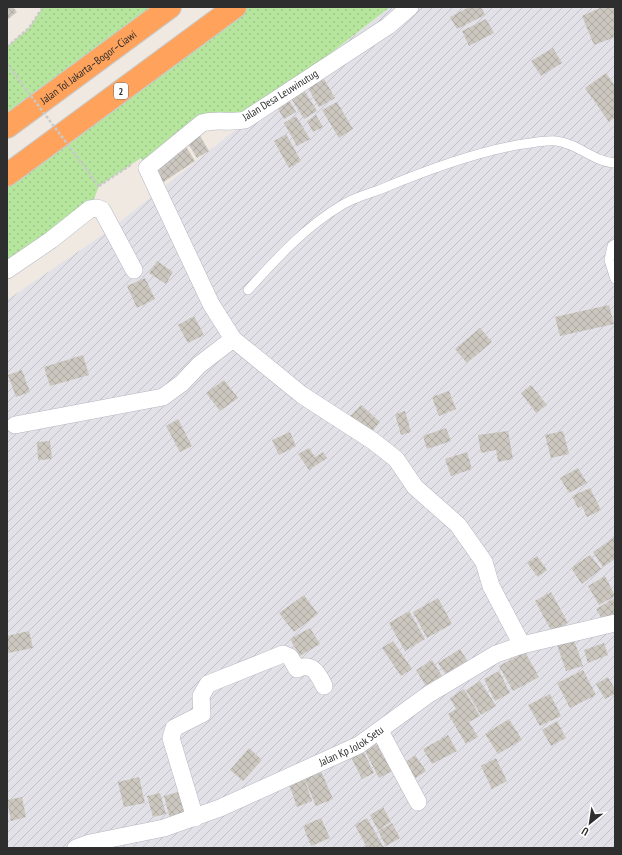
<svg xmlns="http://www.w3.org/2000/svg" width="622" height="855" font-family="'PT Sans Narrow',sans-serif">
  <defs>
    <pattern id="industrial-furrows" width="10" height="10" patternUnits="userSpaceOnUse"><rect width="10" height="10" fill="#e3e1e8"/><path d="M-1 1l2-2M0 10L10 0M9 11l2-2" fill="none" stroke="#c3c1c7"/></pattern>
    <pattern id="green-dots" width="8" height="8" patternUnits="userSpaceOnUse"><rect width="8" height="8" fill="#b6e59e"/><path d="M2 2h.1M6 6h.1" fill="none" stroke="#9dc588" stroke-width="1.8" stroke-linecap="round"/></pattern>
    <pattern id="building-cross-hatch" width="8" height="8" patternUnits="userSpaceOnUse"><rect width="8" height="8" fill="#cbc7bf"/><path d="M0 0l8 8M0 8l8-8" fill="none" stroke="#afaba4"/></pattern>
  </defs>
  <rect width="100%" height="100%" fill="#efe9e1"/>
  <path fill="url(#industrial-furrows)" d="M 390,7 L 615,7 L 615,848 L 7,848 L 7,300 L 107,232 Z"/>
  <path fill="url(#green-dots)" d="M 43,7 L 168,7 L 7,127 L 7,47 L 29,28 Z
    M 235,7 L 390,7 L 245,120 L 212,120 L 147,168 L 141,158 L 99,186 L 90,209 L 7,270 L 7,175 Z"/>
  <path fill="url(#building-cross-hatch)" d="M 7,7 L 13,7 L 17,12 L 7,20 Z
    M 469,7 L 481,7 L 485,15 L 457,29 L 450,17 Z
    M 602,7 L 614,7 L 615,37 L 594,45 L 582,16 Z
    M 486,19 L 494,33 L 469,46 L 462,31 Z
    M 553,48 L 562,63 L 541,76 L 531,61 Z
    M 606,73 L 615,86 L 615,117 L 609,122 L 585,88 Z
    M 324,79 L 335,98 L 319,107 L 308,88 Z
    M 304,90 L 317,111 L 304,119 L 291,98 Z
    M 289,100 L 296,112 L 284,119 L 277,107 Z
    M 337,102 L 353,129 L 339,138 L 322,110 Z
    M 316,115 L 323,127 L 313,132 L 307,121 Z
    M 296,116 L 310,139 L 297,146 L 284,123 Z
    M 199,134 L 209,151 L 197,158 L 187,142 Z
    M 286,134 L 301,161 L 289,168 L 274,141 Z
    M 185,145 L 195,161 L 162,183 L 151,167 Z
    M 157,261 L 173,272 L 166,284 L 149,273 Z
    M 145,278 L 155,299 L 137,308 L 127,286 Z
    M 609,305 L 614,324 L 560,336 L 555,317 Z
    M 194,316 L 204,335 L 188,343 L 178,325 Z
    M 480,328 L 492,342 L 467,363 L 455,349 Z
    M 83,355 L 89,375 L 50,386 L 44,367 Z
    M 22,370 L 30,392 L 16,397 L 8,375 Z
    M 224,380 L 238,398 L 220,411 L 206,393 Z
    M 531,385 L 547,405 L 536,413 L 521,393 Z
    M 449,391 L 456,409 L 439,416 L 432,397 Z
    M 361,405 L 380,422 L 369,435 L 349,417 Z
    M 405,411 L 411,432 L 401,435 L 395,414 Z
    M 178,419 L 192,446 L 180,452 L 166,426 Z
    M 446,428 L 451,441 L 427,449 L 423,436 Z
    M 508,431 L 513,459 L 498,462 L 496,450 L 481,453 L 478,435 Z
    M 563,431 L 569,454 L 551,458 L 545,435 Z
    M 290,432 L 296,446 L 279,455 L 272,440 Z
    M 50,441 L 52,459 L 38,460 L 37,442 Z
    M 309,448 L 315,457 L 323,452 L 327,458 L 309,470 L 298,454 Z
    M 467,452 L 472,469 L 451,476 L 445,459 Z
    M 578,468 L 587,483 L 569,493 L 560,478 Z
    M 590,488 L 601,510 L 587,517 L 582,506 L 578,508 L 572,496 Z
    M 615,537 L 615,559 L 603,567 L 593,552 Z
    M 590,555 L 601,569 L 582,584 L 571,568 Z
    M 537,556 L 547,570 L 538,577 L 527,563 Z
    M 605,576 L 615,596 L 599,605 L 588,586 Z
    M 551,592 L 568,623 L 552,632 L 535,601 Z
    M 304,595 L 318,614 L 294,632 L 279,613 Z
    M 438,598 L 452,624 L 427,638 L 413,612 Z
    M 615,598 L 615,618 L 605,624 L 596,609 Z
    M 409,611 L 425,639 L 405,651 L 389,623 Z
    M 310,628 L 320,644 L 300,656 L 290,639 Z
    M 29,631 L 33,648 L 8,653 L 7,636 Z
    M 574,640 L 583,666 L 566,671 L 557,645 Z
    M 393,641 L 412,669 L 401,676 L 382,648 Z
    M 604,643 L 608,655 L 588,663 L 584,650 Z
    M 460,649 L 470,665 L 448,678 L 438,663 Z
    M 525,652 L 539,677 L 513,691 L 499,666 Z
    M 432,660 L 445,681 L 429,691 L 416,670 Z
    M 583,670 L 596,695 L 570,708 L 557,683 Z
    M 499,671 L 510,693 L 495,701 L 484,679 Z
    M 608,677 L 615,689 L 615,694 L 605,699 L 596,684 Z
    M 480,681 L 496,706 L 481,715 L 466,690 Z
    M 464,689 L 480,716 L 469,722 L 478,737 L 466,744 L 448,714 L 456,709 L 450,698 Z
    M 550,694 L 561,716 L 540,726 L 528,705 Z
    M 509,719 L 522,740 L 498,754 L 485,734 Z
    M 557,721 L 566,738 L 551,746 L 542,730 Z
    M 448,735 L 457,751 L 432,764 L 423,749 Z
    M 382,742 L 396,769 L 379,778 L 365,751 Z
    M 249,748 L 262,760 L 243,781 L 230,770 Z
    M 363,751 L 374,773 L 362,779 L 351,757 Z
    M 415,755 L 426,771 L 414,779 L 403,764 Z
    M 496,758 L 507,781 L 492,789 L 481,766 Z
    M 321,771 L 333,799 L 316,806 L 304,778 Z
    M 139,777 L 145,803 L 124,807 L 118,782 Z
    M 304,778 L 312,801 L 297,807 L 289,784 Z
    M 182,791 L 188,814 L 170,819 L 164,796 Z
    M 160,793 L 166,814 L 153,817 L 147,796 Z
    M 22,797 L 26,817 L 11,821 L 7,800 Z
    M 383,807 L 391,822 L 378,830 L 370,815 Z
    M 321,818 L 330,838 L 311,846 L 303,826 Z
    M 367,818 L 379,839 L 384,848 L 363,848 L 366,846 L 355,825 Z
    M 392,823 L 400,838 L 386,846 L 378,831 Z"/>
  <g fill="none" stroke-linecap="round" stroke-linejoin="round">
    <g stroke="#b4b7c1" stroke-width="10">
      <path id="service" d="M 615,244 L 612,246 L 609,260 L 615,279
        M 248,290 C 277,258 305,227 342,205 C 353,198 367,194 379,190 C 424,171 474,152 523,144 C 533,143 545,140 556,141 C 577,143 594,162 615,163"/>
    </g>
    <g stroke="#b4b7c1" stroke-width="18">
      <g id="minor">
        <path d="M 410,7 L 388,26 L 245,120 C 230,123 216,119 202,123 L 147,168 L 211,304 L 233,339 L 302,395 L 373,441 L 396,459 L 415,487 L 458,525 L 484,562 L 491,586 L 522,645"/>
        <path d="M 7,270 L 51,240 L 90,209 L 97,208 L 102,210 L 134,270"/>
        <path d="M 15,425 L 163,397 L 182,383 L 199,365 L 233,339"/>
        <path d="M 380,731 L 418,802"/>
        <path d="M 195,818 L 171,738 L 174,728 L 202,714 L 201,696 L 208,684 L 283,654 L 290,657 L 297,669 C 300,668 304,666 307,667 C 315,667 321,679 324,686"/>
        <path id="s1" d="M 76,848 L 90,843 L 164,828 L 220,808 L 359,745 L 429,694 L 496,654 L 522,645 L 615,623"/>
      </g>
    </g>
    <g stroke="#c9c9c9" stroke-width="24">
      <g id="motorway">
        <path id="s2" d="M 7,127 L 170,7"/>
        <path d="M 7,175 L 235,7"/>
      </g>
    </g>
    <path stroke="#c9c9c9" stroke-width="2.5" stroke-dasharray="3 2" stroke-linecap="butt" d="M 7,47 L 29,28 L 43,7
      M 99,186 L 132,164"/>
    <use href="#service" stroke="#fff" stroke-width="9"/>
    <use href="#minor" stroke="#fff" stroke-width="17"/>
    <use href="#motorway" stroke="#ffa35c" stroke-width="22"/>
    <path stroke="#c9c9c9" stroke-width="2.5" stroke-dasharray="3 2" stroke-linecap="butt" d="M 7,64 L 99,186"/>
  </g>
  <g text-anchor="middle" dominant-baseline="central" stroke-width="4" stroke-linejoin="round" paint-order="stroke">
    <rect fill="#fff" stroke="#6d6d6d" stroke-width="1" x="114" y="83" width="14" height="16" rx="3"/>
    <g font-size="10" font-weight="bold" fill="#2e2e2e">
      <text x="121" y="91">2</text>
    </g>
    <g font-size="11" fill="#2e2e2e" stroke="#fff">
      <text stroke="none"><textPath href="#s2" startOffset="101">Jalan Tol Jakarta–Bogor–Ciawi</textPath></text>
      <text transform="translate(280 95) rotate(-32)">Jalan Desa Leuwinutug</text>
      <text stroke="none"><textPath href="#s1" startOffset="295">Jalan Kp Jolok Setu</textPath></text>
    </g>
  </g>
  <rect width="622" height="855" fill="none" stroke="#2e2e2e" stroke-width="16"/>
  <g transform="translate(590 823) rotate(210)" stroke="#ffffff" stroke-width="3" paint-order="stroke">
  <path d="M0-3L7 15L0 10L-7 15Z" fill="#2e2e2e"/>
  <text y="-6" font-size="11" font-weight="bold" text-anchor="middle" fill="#2e2e2e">U</text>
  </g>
</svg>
